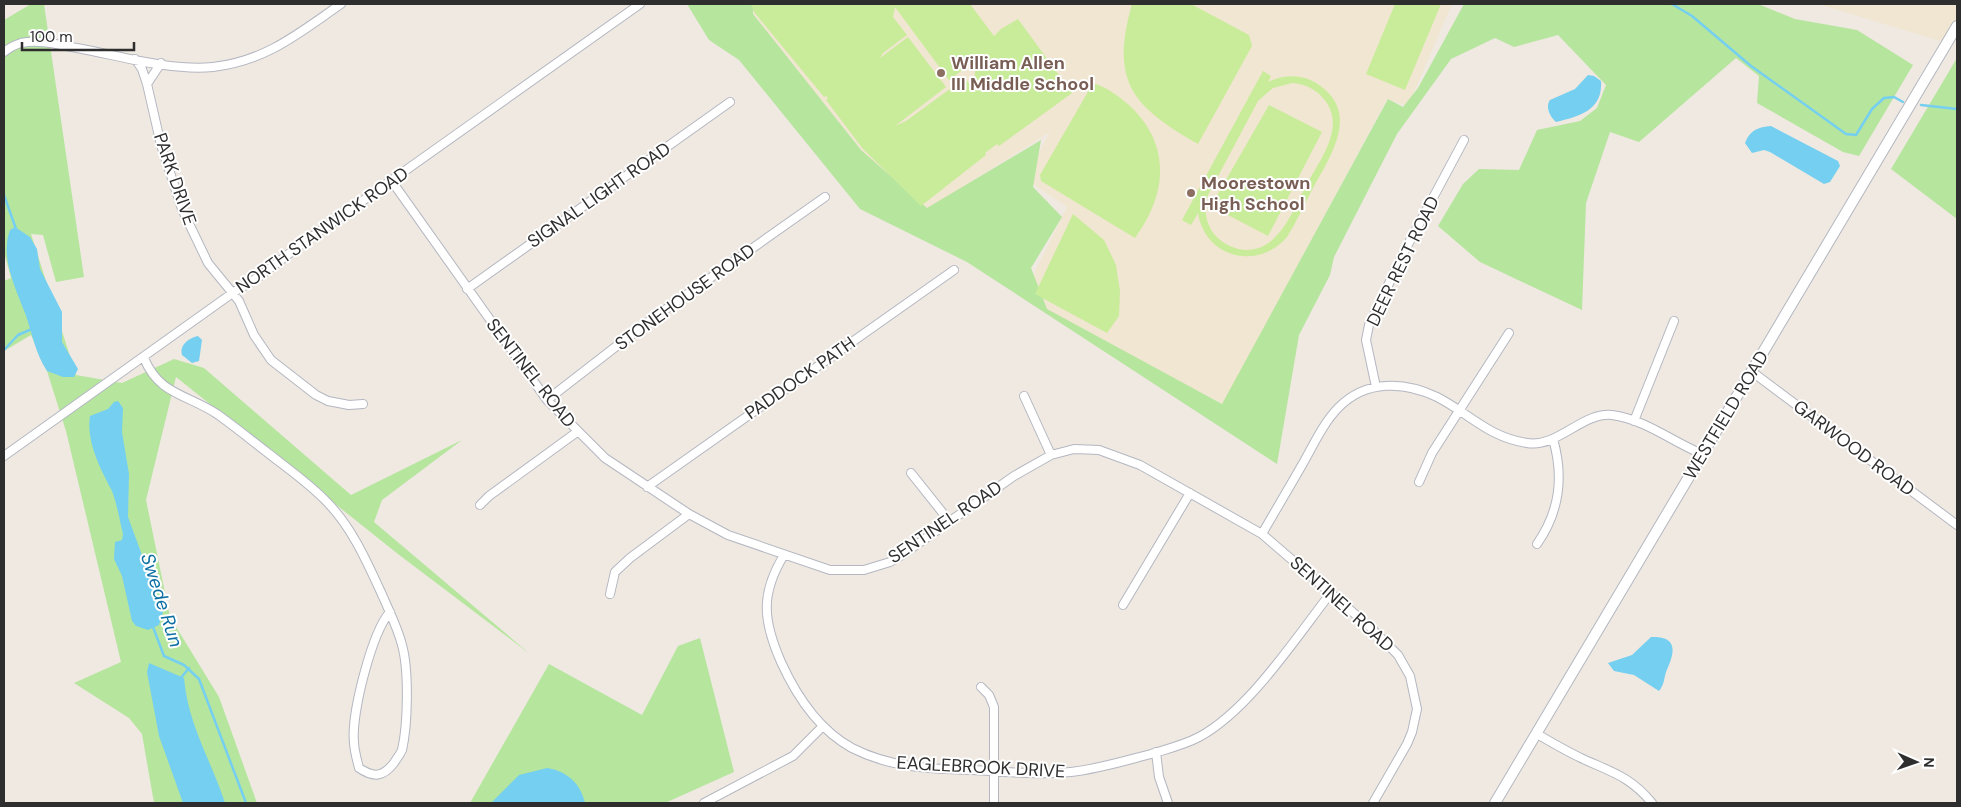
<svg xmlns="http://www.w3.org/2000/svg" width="1961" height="807" font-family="'DM Sans',sans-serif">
  <rect width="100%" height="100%" fill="#efe9e1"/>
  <path fill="#f0e6d1" d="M 745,4 L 1452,4 L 1408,106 L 1387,99 L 1223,404 L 1022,298 L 1067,207 L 1025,179 L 1050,132 L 921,213 L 865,155 Z
    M 1818,4 L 1957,4 L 1957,25 L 1947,43 Z"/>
  <path fill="#b6e59e" d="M 31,4 L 44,4 L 84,277 L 56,282 L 43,235 L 31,234 L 76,375 L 122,383 L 174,359 L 204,368 L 351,495 L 462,440 L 382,500 L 374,522 L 530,654 L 398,554 L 176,377 L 146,500 L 170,617 L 219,697 L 257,803 L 154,803 L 142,734 L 129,718 L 74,683 L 121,662 L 66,431 L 47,371 L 31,335 L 4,351 L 4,281 L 11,278 L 4,252 L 4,20 Z
    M 687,4 L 753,4 L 753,14 L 861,150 L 927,208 L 1041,140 L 1033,187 L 1062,217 L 1031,268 L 1047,309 L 1222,404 L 1388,99 L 1403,107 L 1418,88 L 1464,4 L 1758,4 L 1795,19 L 1857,30 L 1913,65 L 1859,156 L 1843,152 L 1757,103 L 1759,76 L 1736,58 L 1639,142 L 1610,132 L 1586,203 L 1582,310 L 1480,262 L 1438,226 L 1463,184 L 1479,169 L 1519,170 L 1537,130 L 1580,121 L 1597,108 L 1606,85 L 1558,35 L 1514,47 L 1495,38 L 1451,59 L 1397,134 L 1334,257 L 1330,275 L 1299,335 L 1277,464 L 967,262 L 860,209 L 739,60 L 709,40 Z
    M 1957,58 L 1957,219 L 1891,169 Z
    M 700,638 L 734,772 L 665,803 L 470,803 L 549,664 L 642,715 L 678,646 Z"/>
  <path fill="#c9ec9a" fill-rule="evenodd" d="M 751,4 L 970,4 L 994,36 L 1001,29 L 1018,19 L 1072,93 L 999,146 L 997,144 L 985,153 L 986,155 L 921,206 L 863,149 L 826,100 L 828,98 L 826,96 L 824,97 L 754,12 ZM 895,7 L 949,80 L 981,56 L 975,71 L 974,91 L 965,78 L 906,121 L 895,126 L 946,87 L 908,37 L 880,58 L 883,53 L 907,35 L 893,17 Z
    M 1132,4 L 1191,4 L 1249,35 L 1252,46 L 1198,144 C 1132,106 1110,82 1132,4 Z
    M 1395,4 L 1441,4 L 1405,90 L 1366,74 Z
    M 1263,71 L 1271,76 L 1268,82 C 1285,74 1303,74 1319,85 C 1360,113 1331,155 1314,186 C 1305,203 1297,221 1287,237 C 1258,271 1205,258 1198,213 L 1191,225 L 1182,220 ZM 1292,83 C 1304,84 1314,88 1322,97 C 1348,124 1321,158 1307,184 C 1293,209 1280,251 1245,250 C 1235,249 1225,245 1218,238 C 1206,227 1203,210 1208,195 L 1258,101 L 1273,88 Z
    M 1093,83 C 1108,88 1117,95 1129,105 C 1171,144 1168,193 1135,238 L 1041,181 L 1040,175 Z
    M 1269,105 L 1322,132 L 1268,236 L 1211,206 Z
    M 1073,214 L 1104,240 L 1116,265 L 1120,291 L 1119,316 L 1107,333 L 1035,294 Z"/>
  <path fill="#75cff0" d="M 1588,75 L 1594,76 L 1601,81 C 1603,110 1580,116 1556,122 C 1550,117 1545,107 1550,100 L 1575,89 Z
    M 1771,126 L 1838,161 L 1840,166 L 1830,182 L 1824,184 L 1770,152 L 1764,150 L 1752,153 L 1745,143 C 1750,130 1758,127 1771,126 Z
    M 15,227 L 30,237 L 37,249 L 40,269 L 62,312 L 62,342 L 78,369 L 74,377 L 63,377 L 47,371 C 35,353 32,332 25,313 C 15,287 0,257 10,230 Z
    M 198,336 L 202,340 L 199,361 L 192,363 L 182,355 C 179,345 189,338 198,336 Z
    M 118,401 L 123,408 L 122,432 L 129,474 L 128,517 L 163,612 L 159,625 L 148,630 L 136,626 L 132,621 L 122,576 L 114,559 L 115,542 L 122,540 L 123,534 C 120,522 116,499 111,489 C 100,468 86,441 90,416 L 108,409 L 114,402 Z
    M 1651,637 C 1680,636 1674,654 1666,672 C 1664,679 1664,685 1659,691 L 1634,675 L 1614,671 L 1608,663 L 1632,655 Z
    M 149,663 L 184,678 C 188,725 211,760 225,803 L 183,803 L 159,736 L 147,672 Z
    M 547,768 C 567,771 581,784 585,803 L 491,803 L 519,775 Z"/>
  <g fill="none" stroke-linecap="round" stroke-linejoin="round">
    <path stroke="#75cff0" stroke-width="2.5" d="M 1672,4 L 1692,16 L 1751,66 L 1846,134 L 1856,135 L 1872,109 L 1884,98 L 1894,97 L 1903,102
      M 1921,105 L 1957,109
      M 4,195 L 16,229
      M 4,350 L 18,335 L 32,329
      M 153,627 L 164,656 L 184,665 L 199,679 L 246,803
      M 180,679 L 189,668"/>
    <g stroke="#b4b7c1" stroke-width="10">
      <path id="street" d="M 4,52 C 9,48 14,45 21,43 C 39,39 60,45 77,48 C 121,56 169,71 213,67 C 266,61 299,33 341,4
        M 135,59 L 142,69 L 147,84 L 161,145 L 182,209 L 208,263 L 239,301 L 254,335 L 271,360 L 316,395 L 328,401 L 349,405 L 363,404
        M 147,84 L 161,63
        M 391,180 L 547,400 L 605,458 L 689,514 L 728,535 L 830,570 L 864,570 L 890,562 L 902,555 L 1014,476 L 1051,455 L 1074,449 L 1099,450 L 1140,465 L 1262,534 L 1370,627 L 1398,655 L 1410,676 L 1417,709 L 1412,732 L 1407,744 L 1373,803
        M 467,289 L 730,102
        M 144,358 C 159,395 187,394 217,414 C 234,426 251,440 268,453 C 287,468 307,482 324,499 C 352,526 368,564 384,599 C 390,613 398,629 402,645 C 409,670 408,724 402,750 C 400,755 396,759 394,763 C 383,777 374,778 359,768 C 357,760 354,750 354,742 C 351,714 372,632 390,612
        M 1751,371 L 1957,525
        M 1376,387 L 1366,340 L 1369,325 L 1405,250 L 1464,140
        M 1024,396 L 1051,455
        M 547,400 L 645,324 L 825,197
        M 1634,421 L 1674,321
        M 4,456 L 234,292 L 260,276 L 299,246 L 640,4
        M 911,473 L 950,522
        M 1419,482 L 1432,453 L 1509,333
        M 647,487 L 954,270
        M 480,505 L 489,496 L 577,432
        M 1262,534 C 1275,511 1289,488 1302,465 C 1313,446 1323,423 1339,407 C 1366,380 1404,381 1437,397 C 1470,414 1488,437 1527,443 C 1558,448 1582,412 1612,415 C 1644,419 1673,442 1702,454
        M 1537,544 C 1560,511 1564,477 1553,439
        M 784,555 C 760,594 763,621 781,662 C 796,695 819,730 852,748 C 891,768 930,769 973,770 C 1005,772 1039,775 1071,772 C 1098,769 1124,761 1151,754 C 1167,749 1184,745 1199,737 C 1249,710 1295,639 1330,594
        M 610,594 L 615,572 L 630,558 L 689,514
        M 1123,605 L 1190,493
        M 981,687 L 989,695 L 994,707 L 994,803
        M 1537,734 C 1551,742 1566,751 1581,758 C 1611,772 1630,776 1652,803
        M 1156,752 L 1159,777 L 1168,803
        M 704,803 L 793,756 L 823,726"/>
    </g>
    <g stroke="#b4b7c1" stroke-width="12">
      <path id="secondary" d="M 1495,803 L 1957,26"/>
    </g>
    <use href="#street" stroke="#fff" stroke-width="8"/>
    <use href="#secondary" stroke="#fff" stroke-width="10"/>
  </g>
  <g fill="#8d6e63" stroke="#fff" stroke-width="2">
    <circle cx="941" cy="73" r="5"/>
    <circle cx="1191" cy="193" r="5"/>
  </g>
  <g text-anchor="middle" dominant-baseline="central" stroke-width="4" stroke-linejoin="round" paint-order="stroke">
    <g font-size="18" font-weight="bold" fill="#785e54" stroke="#fff" text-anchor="start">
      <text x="951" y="63">William Allen<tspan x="951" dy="21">III Middle School</tspan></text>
      <text x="1201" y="183">Moorestown<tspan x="1201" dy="21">High School</tspan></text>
    </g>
    <g font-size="18" fill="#2e2e2e" stroke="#fff">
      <text transform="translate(175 179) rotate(71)">PARK DRIVE</text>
      <text transform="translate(599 195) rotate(-35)">SIGNAL LIGHT ROAD</text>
      <text transform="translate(322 230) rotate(-35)">NORTH STANWICK ROAD</text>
      <text transform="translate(1403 261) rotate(-64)">DEER REST ROAD</text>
      <text transform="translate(685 297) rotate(-36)">STONEHOUSE ROAD</text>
      <text transform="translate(531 373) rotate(52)">SENTINEL ROAD</text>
      <text transform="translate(800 378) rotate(-35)">PADDOCK PATH</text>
      <text transform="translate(1726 415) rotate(-59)">WESTFIELD ROAD</text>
      <text transform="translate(1854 448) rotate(37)">GARWOOD ROAD</text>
      <text transform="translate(945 522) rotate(-34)">SENTINEL ROAD</text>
      <text transform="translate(1342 604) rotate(42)">SENTINEL ROAD</text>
      <text transform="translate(981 767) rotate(3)">EAGLEBROOK DRIVE</text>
    </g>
    <g font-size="19" font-style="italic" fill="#0d6fa3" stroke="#fff">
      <text transform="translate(162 600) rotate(72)">Swede Run</text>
    </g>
  </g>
  <rect width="1961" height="807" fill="none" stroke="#2e2e2e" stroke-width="10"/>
  <g transform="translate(1916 762) rotate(92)" stroke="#ffffff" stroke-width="4" paint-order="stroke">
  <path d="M0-4L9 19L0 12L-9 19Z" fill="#2e2e2e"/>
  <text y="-8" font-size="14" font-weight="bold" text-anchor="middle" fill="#2e2e2e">N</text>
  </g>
  <path d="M22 42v8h112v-8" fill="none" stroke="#2e2e2e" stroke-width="2.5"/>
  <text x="30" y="42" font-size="15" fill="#2e2e2e" stroke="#ffffff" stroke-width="4" paint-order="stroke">100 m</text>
</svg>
